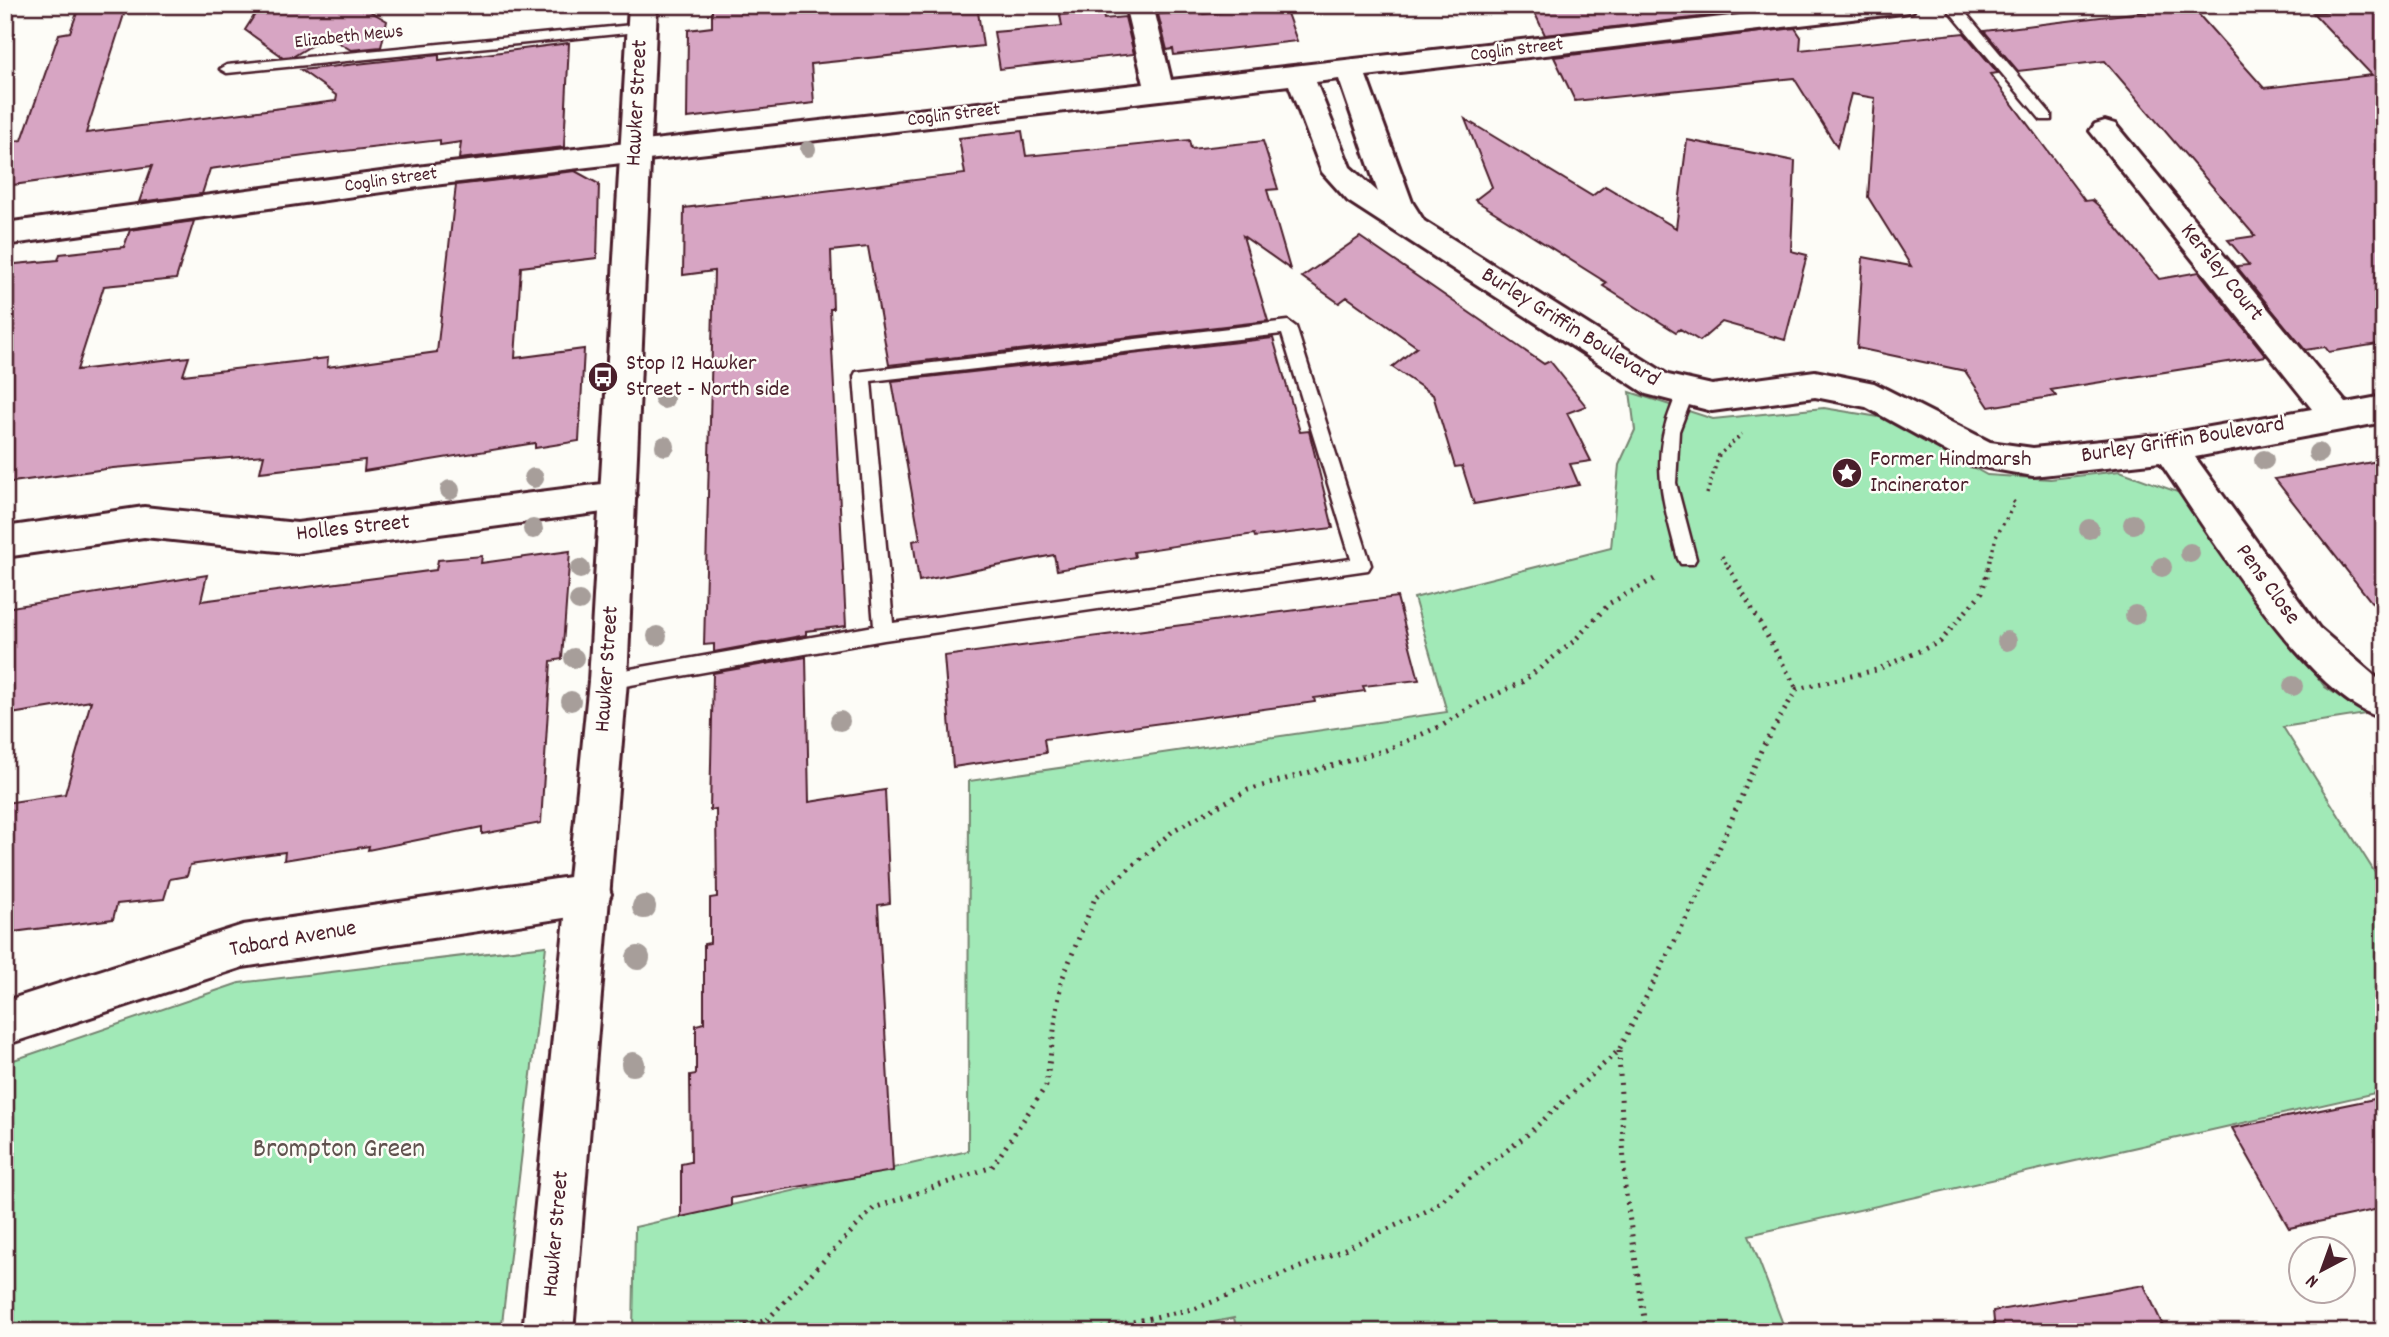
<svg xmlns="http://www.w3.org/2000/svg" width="2389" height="1337" font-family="Dekko,sans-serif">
  <rect width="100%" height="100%" fill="#fdfcf7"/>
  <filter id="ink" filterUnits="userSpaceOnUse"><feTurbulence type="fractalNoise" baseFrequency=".0143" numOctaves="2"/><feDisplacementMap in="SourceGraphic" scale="14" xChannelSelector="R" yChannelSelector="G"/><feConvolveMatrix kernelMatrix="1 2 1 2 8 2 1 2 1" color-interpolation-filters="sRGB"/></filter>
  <g filter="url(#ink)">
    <path fill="#a1e9b7" stroke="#768471" stroke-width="2" d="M 1630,392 L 1713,419 L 1824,408 L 1885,418 L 1987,475 L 2050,479 L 2120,471 L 2183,494 L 2325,687 L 2366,714 L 2283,727 L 2384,887 L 2384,1091 L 1749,1235 L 1786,1332 L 1237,1332 L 1234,1318 L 1163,1332 L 633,1332 L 635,1227 L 968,1151 L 969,781 L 1447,712 L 1414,598 L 1611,548 L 1619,465 L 1635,430 Z
      M 546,946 L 501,1332 L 5,1332 L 5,1063 L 239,983 Z"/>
    <path fill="#d7a5c3" stroke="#4a1f2b" stroke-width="2" d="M 80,5 L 127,5 L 86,133 L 336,101 L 337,96 L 301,70 L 439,55 L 439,60 L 569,43 L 564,147 L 459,159 L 461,142 L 440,145 L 440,140 L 327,153 L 210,169 L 202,194 L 139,202 L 152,166 L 5,186 L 5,142 L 22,140 L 59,34 L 70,32 Z
      M 261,5 L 380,5 L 370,11 L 387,21 L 381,47 L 351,50 L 327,36 L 294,56 L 283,57 L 245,30 Z
      M 712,5 L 876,5 L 876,11 L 934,5 L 977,5 L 983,46 L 811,64 L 814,103 L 687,118 L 688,30 L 712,27 Z
      M 1284,5 L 1297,41 L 1174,55 L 1173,49 L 1167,50 L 1158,14 L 1203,9 L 1204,14 Z
      M 1531,5 L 1789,5 L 1789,7 L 1545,35 Z
      M 2191,6 L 2264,88 L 2372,75 L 2313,13 L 2384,6 L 2384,343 L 2329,352 L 2325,347 L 2305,350 L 2236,266 L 2249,265 L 2228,240 L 2255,236 L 2105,61 L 2018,71 L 1984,31 Z
      M 1102,10 L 1104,19 L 1125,17 L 1134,54 L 1000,69 L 994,32 L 1062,26 L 1060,15 Z
      M 1795,28 L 1801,37 L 1800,50 L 1964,33 L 1998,73 L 1990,74 L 2085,201 L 2092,200 L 2099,206 L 2159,279 L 2199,272 L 2266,356 L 2051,390 L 2056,396 L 1989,407 L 1965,371 L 1857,348 L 1863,257 L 1911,266 L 1868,197 L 1875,98 L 1851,94 L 1837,147 L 1794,78 L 1575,101 L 1554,57 Z
      M 1465,119 L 1592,196 L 1605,186 L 1676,228 L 1687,140 L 1795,161 L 1791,251 L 1807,255 L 1785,340 L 1722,322 L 1700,341 L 1680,329 L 1676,332 L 1603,286 L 1607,283 L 1475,200 L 1492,187 Z
      M 1022,131 L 1026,156 L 1189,140 L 1191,149 L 1263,141 L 1278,189 L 1267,190 L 1290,269 L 1243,236 L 1268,321 L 889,365 L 868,247 L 831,251 L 833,309 L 830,309 L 846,626 L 806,631 L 806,635 L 714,652 L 714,644 L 704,645 L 714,271 L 683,275 L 684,208 L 965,174 L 959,138 Z
      M 575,171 L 599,184 L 597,258 L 521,267 L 515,358 L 584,349 L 579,441 L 535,448 L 535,443 L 364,471 L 365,460 L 260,472 L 264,455 L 113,468 L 5,483 L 5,265 L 58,260 L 60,254 L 124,247 L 130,230 L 194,221 L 176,279 L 104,286 L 77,370 L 189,357 L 183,375 L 328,358 L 327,367 L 437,352 L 456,185 Z
      M 1360,237 L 1544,364 L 1550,361 L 1586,406 L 1567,413 L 1591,461 L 1570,464 L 1579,485 L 1474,504 L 1462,466 L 1455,467 L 1433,395 L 1392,367 L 1417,347 L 1347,297 L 1339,303 L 1302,277 Z
      M 1273,338 L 1300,432 L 1309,431 L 1333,528 L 1255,537 L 1254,534 L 1134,552 L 1135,557 L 1057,570 L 1054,555 L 919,581 L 913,541 L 920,539 L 892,381 Z
      M 2384,460 L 2384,618 L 2275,479 Z
      M 570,551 L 562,659 L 551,661 L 541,823 L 482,834 L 482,827 L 368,850 L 369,846 L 284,860 L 285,852 L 190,865 L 187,876 L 170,879 L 164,899 L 117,904 L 113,919 L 5,933 L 5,803 L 65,794 L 91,701 L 5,715 L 5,608 L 207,575 L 201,601 L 436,570 L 438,560 L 482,556 L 481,563 Z
      M 1397,597 L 1419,680 L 1363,686 L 1365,691 L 1314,698 L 1315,702 L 1044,739 L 1046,753 L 953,767 L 944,656 Z
      M 806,657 L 809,802 L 885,790 L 890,903 L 878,905 L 893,1171 L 731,1198 L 731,1206 L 681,1217 L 681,1164 L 691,1162 L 690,1075 L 696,1074 L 696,1025 L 704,1023 L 704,944 L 710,943 L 710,898 L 717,897 L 716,809 L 710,810 L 713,673 Z
      M 2384,1097 L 2384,1208 L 2289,1228 L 2232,1128 Z
      M 2144,1285 L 2166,1332 L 1995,1332 L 1993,1311 Z"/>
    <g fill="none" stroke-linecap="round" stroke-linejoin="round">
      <g stroke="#4a1f2b" stroke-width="5">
        <path id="service" d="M 1944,5 L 1959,5 L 2051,114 L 2051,120 L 2041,120 Z
          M 642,24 L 649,28 L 647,31 L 227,73 L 220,69 L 227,65 Z
          M 1288,321 L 1296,327 L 1371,565 L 1368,570 L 884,640 L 608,689 L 601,687 L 598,681 L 601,675 L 608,673 L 874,626 L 854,376 L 856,372 ZM 1282,334 L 1351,559 L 893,623 L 871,381 Z
          M 1686,386 L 1694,392 L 1679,431 L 1676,483 L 1696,559 L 1693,564 L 1681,564 L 1678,559 C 1664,504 1649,462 1672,406 C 1675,398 1677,389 1686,386 Z"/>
      </g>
      <g stroke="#4a1f2b" stroke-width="6">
        <path id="minor" d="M 1125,5 L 1153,5 L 1171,80 L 1828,5 L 1916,5 L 1913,11 L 1903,13 L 1366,76 L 1412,202 L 1424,221 L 1668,375 L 1712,385 L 1815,371 L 1874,383 L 1990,442 L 2033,448 L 2169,434 L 2312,409 L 2090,131 L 2095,124 L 2105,121 L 2115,124 L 2346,403 L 2384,396 L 2384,422 L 2195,457 L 2319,628 L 2384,684 L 2384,718 C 2313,705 2203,524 2160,462 L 2033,476 L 1971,465 L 1866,407 L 1815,397 L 1712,411 L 1646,394 L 1348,201 L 1322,172 L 1289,85 L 425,186 L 5,245 L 5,223 L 425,166 L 1144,84 ZM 1339,79 L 1378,192 L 1350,167 L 1316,82 Z
          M 618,482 L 631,486 L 636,496 L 631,506 L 618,510 L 297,553 L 144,537 L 5,557 L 5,527 L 144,507 L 297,523 Z
          M 590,874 L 605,880 L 611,894 L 605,908 L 590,914 L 243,967 L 5,1045 L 5,1001 L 243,925 Z"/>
      </g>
      <g stroke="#4a1f2b" stroke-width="6">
        <path id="tertiary" d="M 629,5 L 657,5 L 627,681 L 573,1332 L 523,1332 L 589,681 Z"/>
      </g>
      <path stroke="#4a1f2b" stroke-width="3.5" stroke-dasharray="2 4.5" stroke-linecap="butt" d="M 1707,494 L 1719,455 L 1742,434
        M 1722,556 L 1729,568
        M 1988,568 L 1996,537 L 2015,503 L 2010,499"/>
      <path stroke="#4a1f2b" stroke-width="5" stroke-dasharray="2 6" stroke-linecap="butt" d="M 1728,566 L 1797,689
        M 1619,1051 L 1625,1187 L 1646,1332
        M 767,1320 L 874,1208 L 992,1167 L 1046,1086 L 1061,982 L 1095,898 L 1174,830 L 1248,790 L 1386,750 L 1443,725 L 1474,705 L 1522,682 L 1573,642 L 1610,603 L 1658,577
        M 722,1332 L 767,1320 L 777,1332
        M 1086,1332 L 1197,1308 L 1336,1253 L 1429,1210 L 1527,1135 L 1619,1050 L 1705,882 L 1762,748 L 1797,689 L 1876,670 L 1940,642 L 1982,592 L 1989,566"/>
      <use href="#service" fill="#fdfcf7" fill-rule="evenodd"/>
      <use href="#minor" fill="#fdfcf7" fill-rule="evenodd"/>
      <use href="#tertiary" fill="#fdfcf7" fill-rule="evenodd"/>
    </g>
    <g fill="#a79e9a">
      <circle cx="808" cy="149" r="8"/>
      <circle cx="664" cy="399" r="10"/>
      <circle cx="665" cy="446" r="10"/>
      <circle cx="2318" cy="453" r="10"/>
      <circle cx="2264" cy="460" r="10"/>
      <circle cx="534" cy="478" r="10"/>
      <circle cx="450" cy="490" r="10"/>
      <circle cx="2133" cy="524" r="10"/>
      <circle cx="533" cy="529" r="10"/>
      <circle cx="2089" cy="529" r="10"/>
      <circle cx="2190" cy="553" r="10"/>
      <circle cx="2162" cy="567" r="10"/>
      <circle cx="580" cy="569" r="10"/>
      <circle cx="579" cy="601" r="10"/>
      <circle cx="2135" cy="615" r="10"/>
      <circle cx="657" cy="636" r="10"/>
      <circle cx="2007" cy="641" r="10"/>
      <circle cx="574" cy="658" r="10"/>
      <circle cx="2293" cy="686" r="10"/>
      <circle cx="571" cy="701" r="10"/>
      <circle cx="840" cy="721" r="10"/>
      <circle cx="644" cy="907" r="12"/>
      <circle cx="638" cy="958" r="12"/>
      <circle cx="633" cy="1064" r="12"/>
    </g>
  </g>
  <defs>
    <g id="bus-disc" transform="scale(1.575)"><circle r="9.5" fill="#4a1f2b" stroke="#fdfcf7"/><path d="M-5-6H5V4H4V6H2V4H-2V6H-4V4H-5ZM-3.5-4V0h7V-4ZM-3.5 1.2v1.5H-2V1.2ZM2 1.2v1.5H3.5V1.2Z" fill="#fff"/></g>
    <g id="sight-disc" transform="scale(1.575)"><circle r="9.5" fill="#4a1f2b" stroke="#fdfcf7"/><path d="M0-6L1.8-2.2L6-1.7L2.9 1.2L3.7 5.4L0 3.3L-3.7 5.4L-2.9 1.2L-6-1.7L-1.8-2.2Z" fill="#fff"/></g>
  </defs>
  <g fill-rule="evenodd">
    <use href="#bus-disc" x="603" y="377"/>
    <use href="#sight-disc" x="1847" y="473"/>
  </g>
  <g text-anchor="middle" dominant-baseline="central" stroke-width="5" stroke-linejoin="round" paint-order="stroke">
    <g font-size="19" fill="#4a1f2b" stroke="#fdfcf7">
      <text transform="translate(349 38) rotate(-6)">Elizabeth Mews</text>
      <text transform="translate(1517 51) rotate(-7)">Coglin Street</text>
      <text transform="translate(954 116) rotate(-7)">Coglin Street</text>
      <text transform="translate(391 181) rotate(-8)">Coglin Street</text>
    </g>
    <g font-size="23" fill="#4a1f2b" stroke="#fdfcf7">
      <text transform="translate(638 103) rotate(-87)">Hawker Street</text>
      <text transform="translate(2221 273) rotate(51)">Kersley Court</text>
      <text transform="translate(1570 328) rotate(32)">Burley Griffin Boulevard</text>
      <text transform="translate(2183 441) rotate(-9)">Burley Griffin Boulevard</text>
      <text transform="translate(353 529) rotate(-6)">Holles Street</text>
      <text transform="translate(2267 585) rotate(54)">Pens Close</text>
      <text transform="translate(608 669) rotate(-86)">Hawker Street</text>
      <text transform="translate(293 940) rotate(-10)">Tabard Avenue</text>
      <text transform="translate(557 1234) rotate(-85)">Hawker Street</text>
    </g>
    <g font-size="23" fill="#4a1f2b" stroke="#fdfcf7" text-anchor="start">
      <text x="626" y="364">Stop 12 Hawker<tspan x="626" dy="26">Street - North side</tspan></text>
      <text x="1870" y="460">Former Hindmarsh<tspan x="1870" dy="26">Incinerator</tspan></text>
    </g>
    <g font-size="28" fill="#60524e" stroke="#fdfcf7">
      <text x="339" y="1151">Brompton Green</text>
    </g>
  </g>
  <rect width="2389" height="1337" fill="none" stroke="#fdfcf7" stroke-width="28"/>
  <rect x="14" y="14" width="2361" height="1309" fill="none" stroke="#4a1f2b" stroke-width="2.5" filter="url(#ink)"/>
  <g transform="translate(2322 1270) rotate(221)"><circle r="33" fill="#fdfcf7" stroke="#b5a4a5" stroke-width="2"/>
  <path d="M0-5L12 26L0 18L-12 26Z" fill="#4a1f2b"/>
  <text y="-10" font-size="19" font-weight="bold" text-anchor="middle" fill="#4a1f2b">N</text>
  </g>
</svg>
